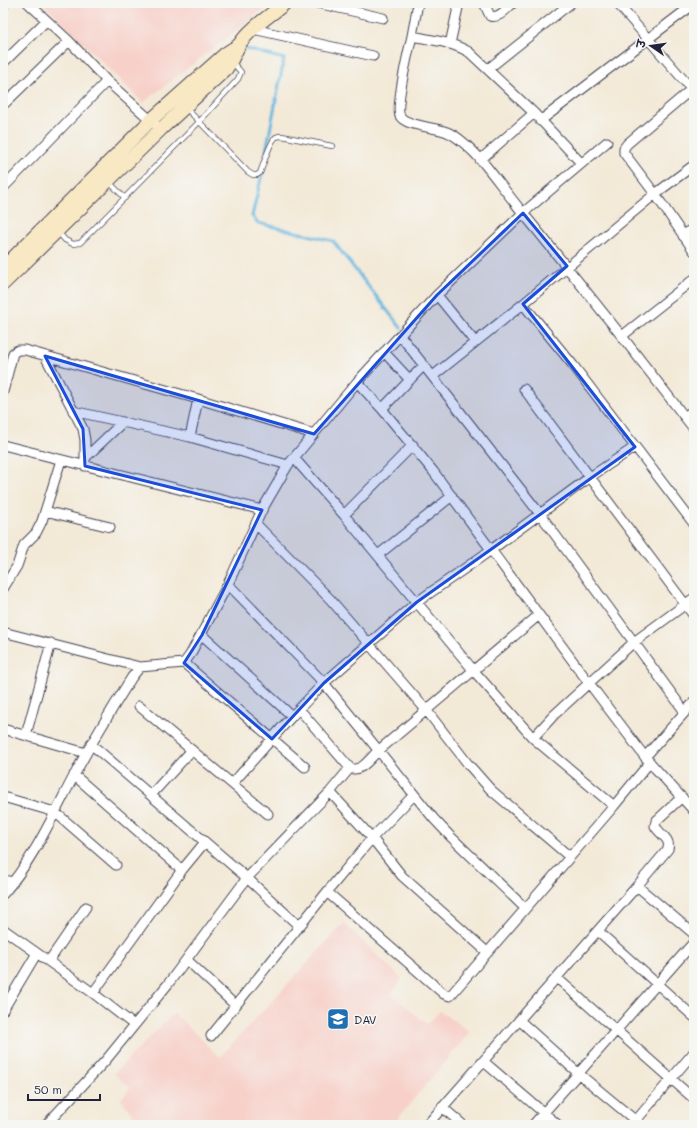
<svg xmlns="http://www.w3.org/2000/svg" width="697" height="1128" font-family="Mali,'Playpen Sans Deva',sans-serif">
  <rect width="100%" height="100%" fill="#f6f6f2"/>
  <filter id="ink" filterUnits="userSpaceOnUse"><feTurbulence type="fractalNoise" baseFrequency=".025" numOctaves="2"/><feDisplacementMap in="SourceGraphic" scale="8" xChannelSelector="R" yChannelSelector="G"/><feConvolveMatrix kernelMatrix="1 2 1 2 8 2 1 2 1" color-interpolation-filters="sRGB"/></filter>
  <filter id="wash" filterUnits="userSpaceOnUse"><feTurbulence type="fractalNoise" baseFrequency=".012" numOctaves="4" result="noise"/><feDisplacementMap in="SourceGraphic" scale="16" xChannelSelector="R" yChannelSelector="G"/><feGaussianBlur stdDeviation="0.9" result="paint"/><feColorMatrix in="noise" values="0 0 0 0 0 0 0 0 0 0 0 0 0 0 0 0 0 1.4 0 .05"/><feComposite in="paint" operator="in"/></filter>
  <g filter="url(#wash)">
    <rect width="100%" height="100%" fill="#f3e9d7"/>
    <path fill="#f7d0c9" d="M 43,3 L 260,3 L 264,9 L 143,103 Z
      M 344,923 L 402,979 L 391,994 L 427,1024 L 440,1011 L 470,1032 L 392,1125 L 141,1125 L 121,1099 L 130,1088 L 114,1073 L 174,1013 L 220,1057 Z"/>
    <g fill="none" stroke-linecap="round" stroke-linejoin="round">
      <path stroke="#63b6df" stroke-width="3" d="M 247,49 L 284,59 L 266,151
        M 263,170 L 252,216 L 258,223 L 333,241 L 401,328"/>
    </g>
  </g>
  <g filter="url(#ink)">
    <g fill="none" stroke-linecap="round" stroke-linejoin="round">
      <g stroke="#414052" stroke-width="6">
        <path id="lane" d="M 186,108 L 248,172 L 253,175 L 257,175 L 260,173 C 263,166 270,141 276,137 C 278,136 280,136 282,136 L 332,146
          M 109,182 L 125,198
          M 58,232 L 65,240 L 73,244 L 80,243 L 85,238 L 199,122 L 238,79 L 241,72 L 232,62"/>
      </g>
      <g stroke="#414052" stroke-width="11">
        <path id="street" d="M 28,3 L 69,41 L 107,81 L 155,124
          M 317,3 L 383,18
          M 484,3 L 490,16 C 499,19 506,9 513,3
          M 617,3 L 694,92
          M 3,5 L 5,3
          M 253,29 L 373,56
          M 412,36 L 418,3
          M 450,44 L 459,3
          M 3,63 L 46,21
          M 488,69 L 571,3
          M 694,87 L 627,144 L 624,148 L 624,153 L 655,194 L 694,251
          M 3,105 L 69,41
          M 540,121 L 694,4
          M 480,160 L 534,113
          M 581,163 L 534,113 L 469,52 C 452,42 432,40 412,36 C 409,49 395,106 400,116 C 405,126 436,127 447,132 C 458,136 474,152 482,161 C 496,178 509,196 523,213 C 581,284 638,356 694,429
          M 3,188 L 107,81
          M 683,236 L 694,227
          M 437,295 L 475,342
          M 523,304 L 573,365 L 694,524
          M 400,335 L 540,514 L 685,712
          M 622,336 L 694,279
          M 384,352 L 410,380
          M 45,356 L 83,429 L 85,440 L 85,466
          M 433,376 L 523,304 L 655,194 L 694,165
          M 357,382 L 382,409 L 433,471 L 589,683 L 645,757 L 694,811
          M 524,389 L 694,616
          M 3,392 L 13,353 L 18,350 L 25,350 L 198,399 L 314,434
          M 382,409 L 424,365
          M 73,411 L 190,437 L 288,465
          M 685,417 L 694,409
          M 190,437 L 198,399
          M 3,445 L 262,510
          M 85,458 L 123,422
          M 294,458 L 344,515 L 474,671 L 533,738 L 614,806
          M 45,511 L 110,527
          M 344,515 L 413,445
          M 256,524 L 330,599 L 427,711 L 468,764 L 491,790 L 570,857
          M 378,555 L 452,496
          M 228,584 L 324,683 L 434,819 L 450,836 L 525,908
          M 3,589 L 17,566 L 24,545 L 36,533 L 42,521 L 61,460
          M 3,632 L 140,667
          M 202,635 L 292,716
          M 184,663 L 305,767
          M 139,706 L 268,814
          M 299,709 L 350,768 C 361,773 370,758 378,751 L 539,615
          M 3,729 L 86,753
          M 26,735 L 51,643
          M 533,738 L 554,715 L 634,642 L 694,598
          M 91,744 L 247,878 L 299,926
          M 645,757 L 694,702
          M 74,775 L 182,870
          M 232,784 L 292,716 L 324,683 L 417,602 L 491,550 L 590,477 L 635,447
          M 330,792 L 372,838 L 402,876 L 487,952
          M 151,795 L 192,750
          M 3,797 L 55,812 L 116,865
          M 3,880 L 13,882
          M 637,886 L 694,934
          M 327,892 L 444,994 L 450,996 L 614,806 L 650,762
          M 3,894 C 34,859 53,815 75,774 C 92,741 112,709 132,677 L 140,667 L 184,663 L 190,655 L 228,584 L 262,510 L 288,465 L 357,382 L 437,295 L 523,213 L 607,142
          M 3,929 L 93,993 L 134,1025
          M 598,931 L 694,1017
          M 187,960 L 235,1005
          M 49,961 L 86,907
          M 557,978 L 694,1099
          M 93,993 L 182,870 L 205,842
          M 3,1010 L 37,953
          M 519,1020 L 578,1073 L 636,1121
          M 211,1036 L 327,892 L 372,838 L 414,795
          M 483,1061 L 558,1125
          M 442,1107 L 463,1125
          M 633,1124 L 694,1052
          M 46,1125 L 106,1060 L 168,984 L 247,878 L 330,792 L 350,768
          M 427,1125 L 637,886 L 668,849 C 671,838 660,835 655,826 L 656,821 L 682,797
          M 533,1125 L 694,942"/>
      </g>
      <g stroke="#414052" stroke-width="15">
        <path id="secondary" d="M 3,268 L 151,120 L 225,54 L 239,45
          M 3,284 L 161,129 L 226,69 C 232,61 234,54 239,45 C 250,28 270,16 285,3"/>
      </g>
      <use href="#lane" stroke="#fff" stroke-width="4.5"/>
      <use href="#street" stroke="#fff" stroke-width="9"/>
      <use href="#secondary" stroke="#f8e8c3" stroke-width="13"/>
    </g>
  </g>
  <path fill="#1d4ed8" fill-opacity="0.2" stroke="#1d4ed8" stroke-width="3" stroke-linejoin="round" d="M 523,213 L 567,266 L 523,304 L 635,447 L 417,602 L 324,683 L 272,739 L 184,663 L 202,635 L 262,510 L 85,466 L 83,429 L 45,356 L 314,434 L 437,295 Z"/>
  <defs>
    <g id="school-square" transform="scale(1.15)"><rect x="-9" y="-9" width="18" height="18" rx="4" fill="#1f6fb2" stroke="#f6f6f2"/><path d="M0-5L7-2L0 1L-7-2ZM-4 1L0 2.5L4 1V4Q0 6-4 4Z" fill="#fff"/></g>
  </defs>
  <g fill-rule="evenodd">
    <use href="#school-square" x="338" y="1019"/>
  </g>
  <g text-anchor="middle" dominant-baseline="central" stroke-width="3.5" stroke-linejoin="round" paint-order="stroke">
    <g font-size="12" fill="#22223b" stroke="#f6f6f2" text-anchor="start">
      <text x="354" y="1019">DAV</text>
    </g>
  </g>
  <rect width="697" height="1128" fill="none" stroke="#f6f6f2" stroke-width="16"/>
  <g transform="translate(651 46) rotate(283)" stroke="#f6f6f2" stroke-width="3" paint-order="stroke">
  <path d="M0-3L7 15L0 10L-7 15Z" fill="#22223b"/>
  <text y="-6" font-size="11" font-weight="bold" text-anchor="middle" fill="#22223b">उ</text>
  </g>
  <path d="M28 1094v6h72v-6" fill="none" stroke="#22223b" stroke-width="2"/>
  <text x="34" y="1094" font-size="12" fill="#22223b" stroke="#f6f6f2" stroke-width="3" paint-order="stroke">50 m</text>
</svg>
